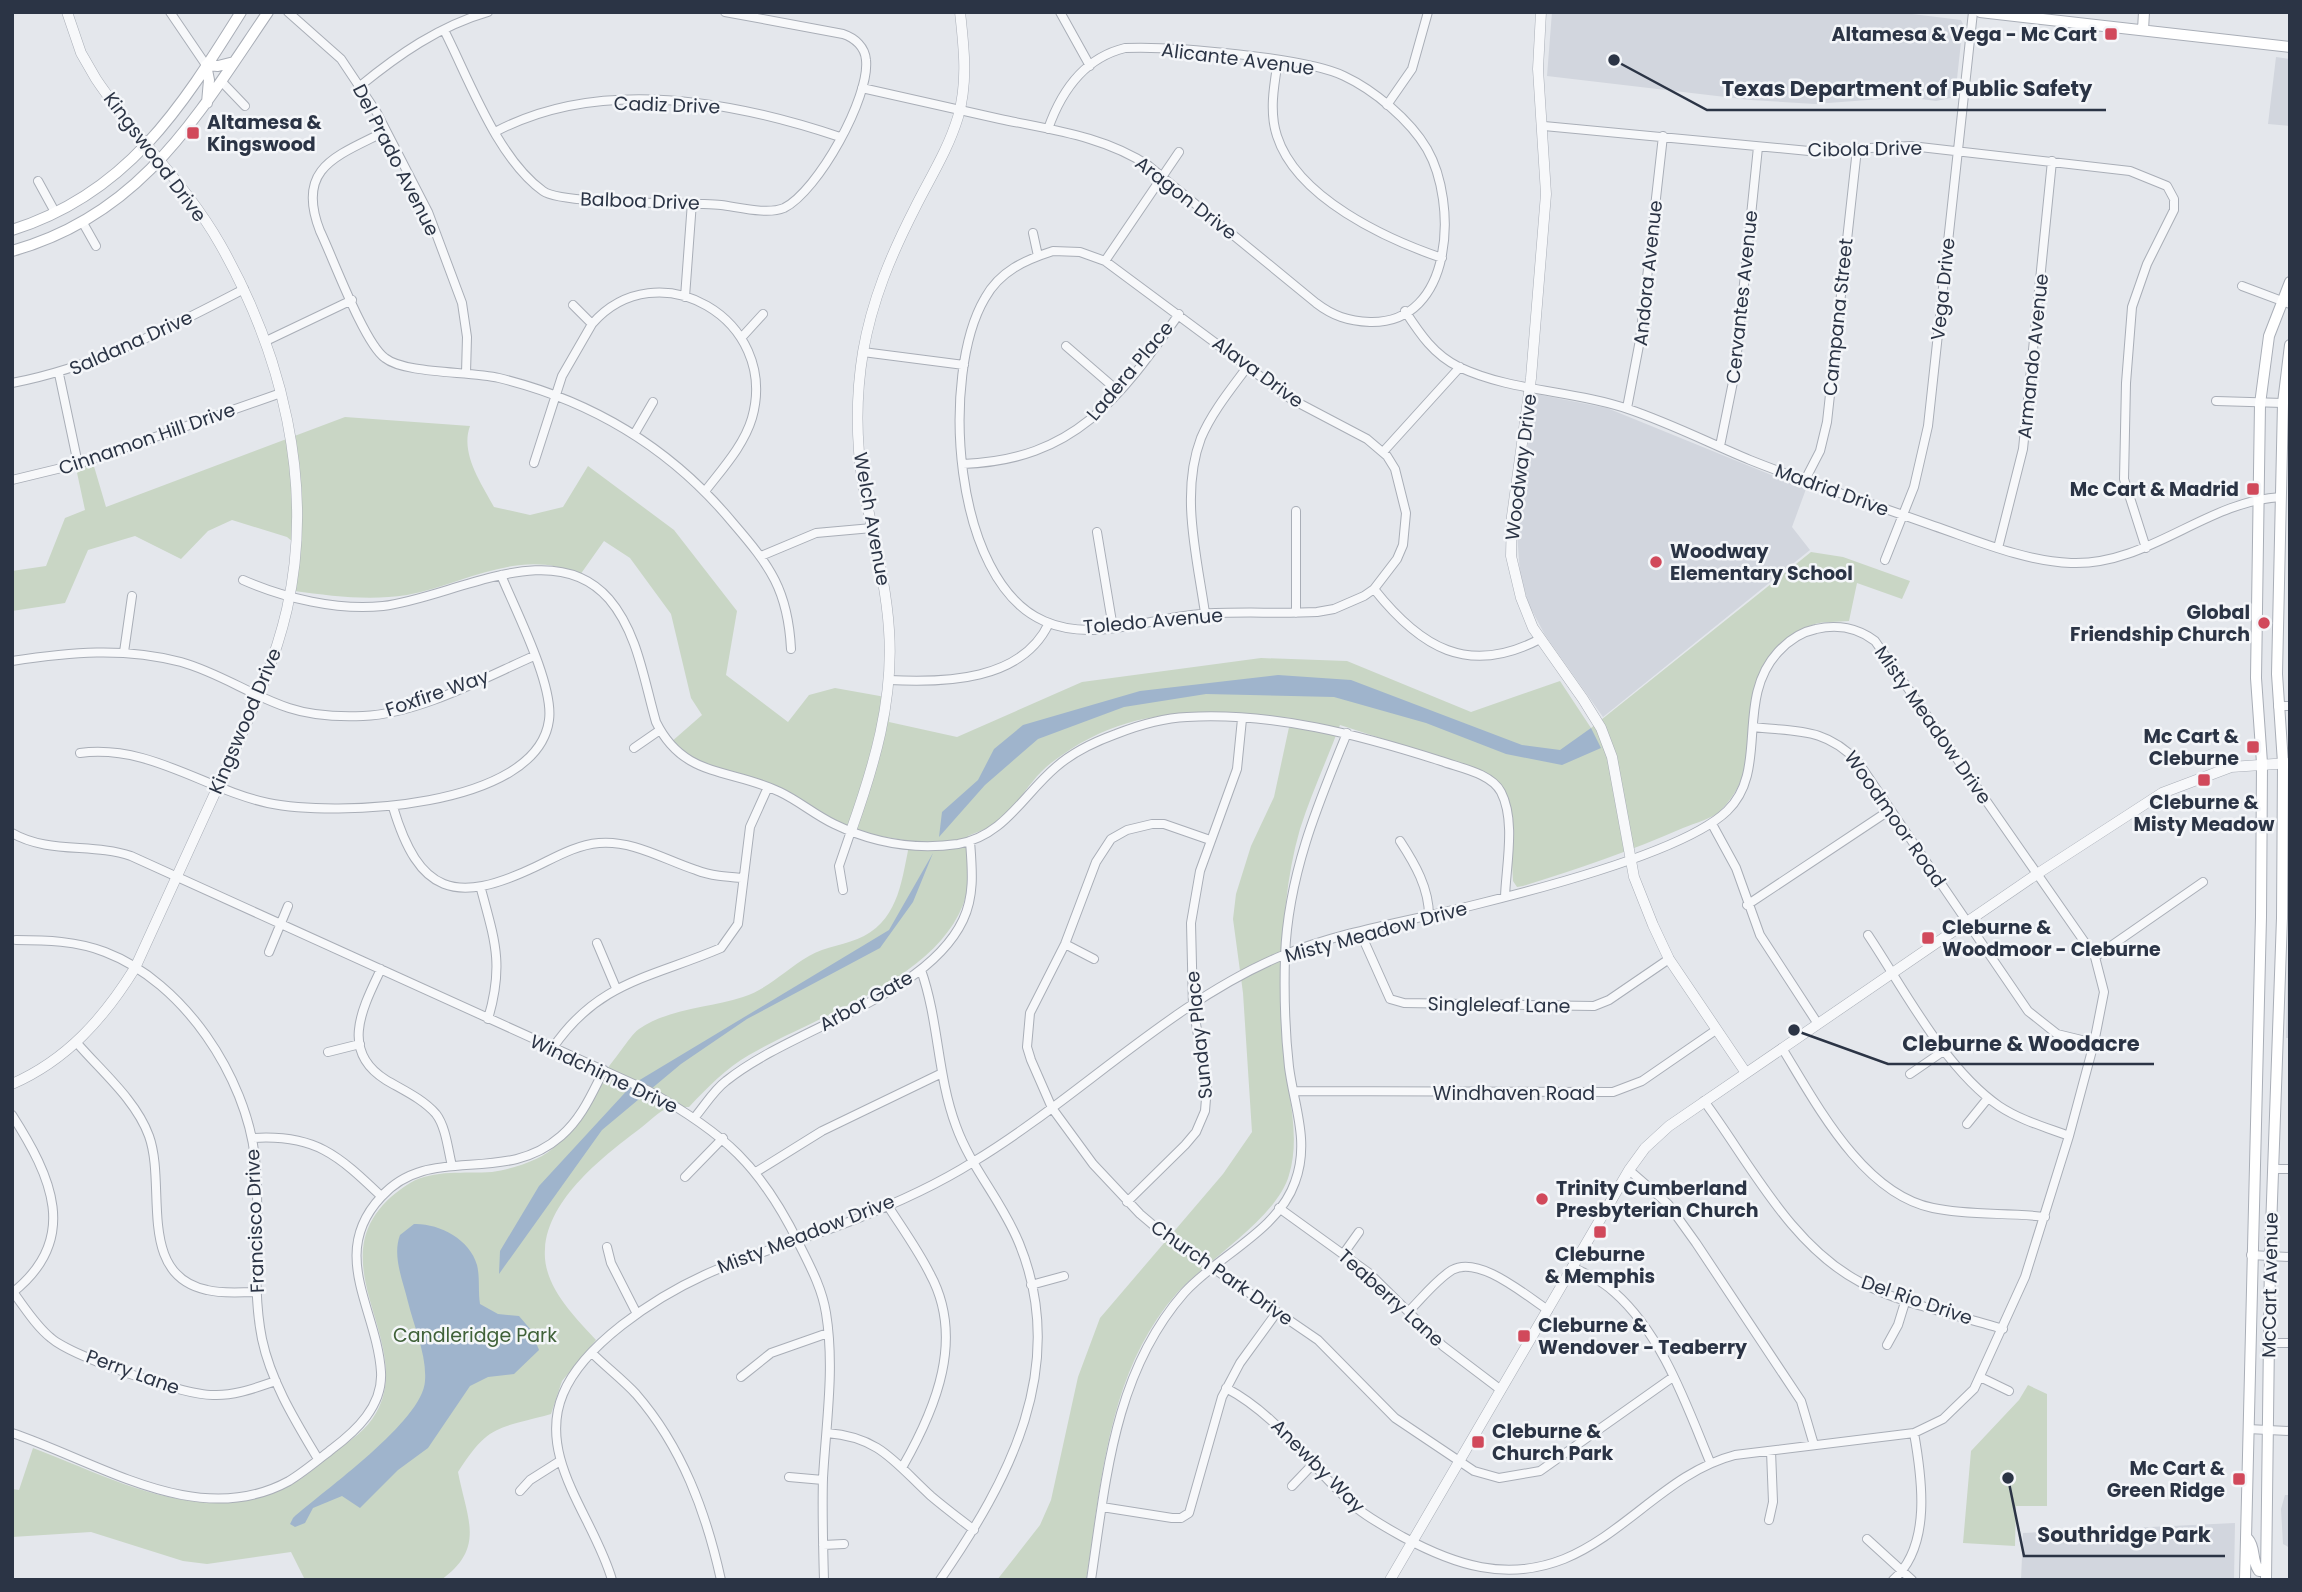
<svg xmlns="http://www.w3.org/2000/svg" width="2302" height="1592" font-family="Poppins,sans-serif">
  <rect width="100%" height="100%" fill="#e4e7ec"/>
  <path fill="#d2d6de" d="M 1552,12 L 1896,12 L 1961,20 L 1963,24 L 1955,97 L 1936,101 L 1907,97 L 1815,104 L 1751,100 L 1547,76 Z
    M 2276,57 L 2290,59 L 2290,126 L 2268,124 Z
    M 1536,394 L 1607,408 L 1806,489 L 1792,527 L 1810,550 L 1603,717 L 1545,635 L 1529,605 L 1520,574 L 1516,519 Z
    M 2290,843 L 2290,1038 L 2286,1038 Z
    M 2285,1495 L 2290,1495 L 2290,1548 L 2283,1544 L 2281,1509 Z
    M 2235,1523 L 2234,1580 L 2021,1580 L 2023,1533 Z"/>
  <path fill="#c9d6c5" d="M 345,417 L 470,426 C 460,453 481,483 494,507 L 530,515 L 563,507 L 588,466 L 674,530 L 737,611 L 726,675 L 788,722 L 809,695 L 835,688 L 891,698 L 889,722 L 957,737 L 1082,682 L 1261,658 L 1347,661 L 1471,712 L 1560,681 L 1591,728 L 1811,552 L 1843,557 L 1910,581 L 1902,599 L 1857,583 L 1849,621 C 1838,622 1822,621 1812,625 C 1719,665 1779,752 1721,810 C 1712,819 1695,823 1683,828 C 1631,851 1578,869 1523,886 L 1517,887 L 1513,881 L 1509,808 L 1490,778 L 1464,765 L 1340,725 C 1327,760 1311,794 1300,829 C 1280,898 1281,973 1284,1044 C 1285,1088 1302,1132 1289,1175 C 1277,1218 1207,1260 1177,1293 C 1108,1371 1102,1480 1086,1580 L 997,1580 L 1040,1525 L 1051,1500 L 1078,1377 L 1100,1318 L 1223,1174 L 1252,1132 L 1243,993 L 1233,919 L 1236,894 L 1251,846 L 1274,797 L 1291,718 C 1198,711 1129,703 1051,763 C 1030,779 1018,806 997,822 C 989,828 977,832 968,836 C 968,859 971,883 963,905 C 933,981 816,1016 749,1055 C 726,1068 707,1088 689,1107 C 683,1107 674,1106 668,1108 C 659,1111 649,1122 642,1127 C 605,1155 548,1198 545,1249 C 542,1285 574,1316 596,1340 L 562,1381 L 551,1414 C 498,1429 489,1423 458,1472 C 467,1519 486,1548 441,1580 L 305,1580 L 291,1552 L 207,1564 L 183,1561 L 91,1532 L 12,1537 L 12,1489 L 19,1490 L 33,1448 C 120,1481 201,1529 292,1484 C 307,1476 321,1463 334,1453 C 349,1441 367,1430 376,1413 C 419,1338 302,1251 410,1183 C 434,1169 465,1174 492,1172 C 506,1170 523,1165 536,1159 C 570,1144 579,1109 599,1080 C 606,1069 615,1059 622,1049 C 627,1043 632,1034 639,1029 C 670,1008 709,1008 743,997 C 770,988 786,969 809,956 C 825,946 847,945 864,936 C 900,917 902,877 910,841 L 867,834 L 839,822 L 773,786 L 701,765 L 670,743 L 702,715 L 691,698 L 671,614 L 630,558 L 604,541 L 580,575 C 522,546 465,584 407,595 C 369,601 332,596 294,591 L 299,547 L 287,537 L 232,520 L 208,531 L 181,559 L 135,536 L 88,550 L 65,603 L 12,611 L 12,571 L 46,566 L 65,518 L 85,510 L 76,468 L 93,463 L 106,507 Z
    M 2028,1385 L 2047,1394 L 2047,1506 L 2016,1506 L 2015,1546 L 1963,1543 L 1971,1451 L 2019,1400 Z"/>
  <path fill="#9fb4cc" d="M 1278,675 L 1351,680 L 1522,745 L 1560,750 L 1591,728 L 1601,748 L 1562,765 L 1506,754 L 1426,723 L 1334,697 L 1206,694 L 1124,707 L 1038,739 L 985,785 L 939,837 L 942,812 L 978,780 L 994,749 L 1023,725 L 1140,691 Z
    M 933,853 L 913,902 L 880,948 L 747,1019 L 681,1064 L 602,1130 L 499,1274 L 500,1251 L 539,1186 L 633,1084 L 889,930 Z
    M 414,1224 C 438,1223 470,1239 477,1265 C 480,1277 478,1291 480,1304 L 498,1314 L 519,1316 L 531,1330 L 539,1350 L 514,1374 L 488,1377 L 470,1386 L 428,1448 L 398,1470 L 360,1508 L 342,1496 L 313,1508 L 305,1523 L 295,1527 L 290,1524 L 293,1518 C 323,1491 423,1421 425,1381 C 427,1355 414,1327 408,1302 C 403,1281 392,1256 400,1235 Z"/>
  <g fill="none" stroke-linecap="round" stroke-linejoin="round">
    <g stroke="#a9aeb7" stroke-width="10">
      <path id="minor" d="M 170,12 L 206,65
        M 288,12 L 341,59 L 377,113 L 428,212 L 462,303 L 467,337 L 466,373
        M 1060,12 L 1090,66
        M 444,30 C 469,79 497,158 543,191 C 562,205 687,202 721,205 C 738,207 767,215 784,208 C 818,191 870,97 866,60 C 865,47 855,38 843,34 L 725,12
        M 1278,61 C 1274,85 1269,112 1277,136 C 1297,198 1386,239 1442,258
        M 222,82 L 245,106
        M 360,86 C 398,55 439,26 488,12
        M 862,88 C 908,98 954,109 1000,119 C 1052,130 1104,136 1149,166 L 1316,303 C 1333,316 1348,321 1370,322 C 1454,324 1458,203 1427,149 C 1410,120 1374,90 1344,76 C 1304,57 1171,46 1125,48 C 1084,58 1061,92 1048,129
        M 1387,105 L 1412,69 L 1428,12
        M 1544,126 L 1809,151 L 1911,146 L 2130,171 L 2167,186 L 2174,199 L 2174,210 L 2147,264 L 2132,307 L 2126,383 L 2124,479 L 2146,548
        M 386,131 C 337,156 295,167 320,231 C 333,258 364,343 385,358 C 405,374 470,371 499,378 C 593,401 671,448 733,523 C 770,566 788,590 791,649
        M 495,132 C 600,76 733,101 840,137
        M 38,181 L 55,212
        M 83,223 L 96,246
        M 1033,233 L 1038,256
        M 1053,251 L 1080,252 L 1105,261 L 1291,399 L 1367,439 L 1387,456 L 1395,469 L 1406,513 L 1403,545 L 1397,559 L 1374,589 L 1364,596 L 1334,609 L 1317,612 C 1278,614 1238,611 1200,614 C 1149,618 1093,643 1044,621 C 952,581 940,374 985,298 C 1000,271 1025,260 1053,251 Z
        M 1105,261 L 1179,152
        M 2242,286 L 2290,304
        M 685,297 L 692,202
        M 1405,311 C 1420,334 1434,355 1459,367 C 1512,392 1573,390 1628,409 C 1670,423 1709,443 1750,460 C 1810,484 1873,504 1934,526 C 1978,541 2024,561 2071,563 C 2148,566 2206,501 2281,497
        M 592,324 C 657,249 780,319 752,418 C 744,445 723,468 706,490
        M 742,337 L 763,314
        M 266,341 L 352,300
        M 1066,346 L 1118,391
        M 863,352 L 964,365
        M 59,374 L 78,464
        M 12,383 C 96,367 169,328 244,289
        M 2216,401 L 2283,403
        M 1627,408 L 1640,340 L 1663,136
        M 635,433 L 653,402
        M 1720,446 L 1735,372 L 1758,147
        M 1383,452 L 1460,367
        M 534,463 L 562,376 L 592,324 L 573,305
        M 963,464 C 1074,460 1119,399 1179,314
        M 12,480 L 78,464 L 281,393
        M 1805,480 L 1820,451 L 1827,422 L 1857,149
        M 1097,532 L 1113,628
        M 1998,548 L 2023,449 L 2052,161
        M 761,556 L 816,533 L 872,528
        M 1885,560 L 1914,487 L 1928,426 L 1973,12
        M 243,580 C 284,598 338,611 383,606 C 452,598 553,534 609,599 C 638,633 644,681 656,722 C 684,779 731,768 780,792 C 799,801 815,815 834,824 C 873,843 915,850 958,844 C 1004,836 1023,795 1056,767 C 1073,752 1094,742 1116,734 C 1139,725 1162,718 1187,717 C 1274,712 1360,735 1441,761 C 1460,768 1491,773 1501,792 C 1516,821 1506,866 1505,897
        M 1374,589 C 1420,647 1468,677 1540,639
        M 1205,613 C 1197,557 1180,493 1201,438 C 1212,412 1231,389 1248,366
        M 1296,613 L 1296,511
        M 124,652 L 132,596
        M 12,661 C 70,652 124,647 181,662 C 220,673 252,696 289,708 C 313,716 339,717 363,716 C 418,714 484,678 534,656
        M 889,680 C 945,683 1022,681 1049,623
        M 2278,706 L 2290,706
        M 1753,727 C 1797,732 1825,727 1858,762 L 2028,1011 L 2057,1034 L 2094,1043
        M 634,748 L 660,730
        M 80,753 C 149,744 204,789 268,803 C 335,817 537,809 549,720 C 554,685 515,609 501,575
        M 393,807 C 419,894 455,905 535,867 C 556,857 576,845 599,843 C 633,840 665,860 696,870 C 711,876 728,877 743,878
        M 1712,824 L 1736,868 L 1760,935 L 1818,1024
        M 12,833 C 48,854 93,843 131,856 L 649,1091 C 724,1133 761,1166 799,1244 C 810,1266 822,1288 826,1313 C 835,1368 826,1423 823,1478 C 822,1512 823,1546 824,1580
        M 1210,840 L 1164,824 L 1152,824 L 1127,830 L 1111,839 L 1096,862 L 1065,944 L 1030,1013 L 1027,1047 L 1031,1060 L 1052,1108 L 1093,1164 L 1140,1214 L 1166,1236 L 1318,1340 L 1395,1418 L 1474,1471 L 1499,1478 L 1540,1471 L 1673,1377
        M 1400,841 C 1415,864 1429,888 1429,916
        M 481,889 C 495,941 504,965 488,1019
        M 843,890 L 839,866 L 851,831
        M 1747,905 L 1890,810
        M 1360,932 L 1390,999 L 1404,1003 L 1594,1006 L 1609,1000 L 1669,959
        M 1868,935 C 1904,989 1945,1069 1999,1106 C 2020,1120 2045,1127 2069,1136
        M 16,940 C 46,940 77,941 105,952 C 184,982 246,1077 255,1158 C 262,1219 250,1279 262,1339 C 271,1382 296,1422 318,1459
        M 597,943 L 616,988
        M 1065,944 L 1094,959
        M 269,952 L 288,906
        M 2095,957 L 2203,882
        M 381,969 C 363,1007 339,1051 386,1080 C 403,1090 423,1099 436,1114 C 446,1127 448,1150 452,1166
        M 921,970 C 939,1021 937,1075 956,1126 C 971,1168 1002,1201 1019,1243 C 1070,1367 1009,1480 940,1580
        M 77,1043 C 101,1071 136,1100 149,1136 C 167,1186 136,1275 207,1290 C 223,1294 240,1292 256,1292
        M 1782,1048 C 1817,1105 1863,1194 1933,1208 C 1970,1216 2008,1212 2045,1217
        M 552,1049 C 598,981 651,978 721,948 L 738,924 L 750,827 L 768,787
        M 328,1052 L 360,1044
        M 1910,1074 L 1945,1050
        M 1294,1091 L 1613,1092 L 1642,1081 L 1716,1030
        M 1704,1101 C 1750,1163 1790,1245 1860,1282 C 1903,1305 1956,1314 2003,1329
        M 12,1115 C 51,1176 81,1239 12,1293
        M 695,1117 C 705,1105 714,1090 726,1081 C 793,1027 926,998 963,920 C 975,895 972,868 970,841
        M 1967,1124 L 1988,1098
        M 253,1138 C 315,1134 338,1155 381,1196
        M 2274,1169 L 2290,1169
        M 1629,1170 L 1668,1204 L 1696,1243 L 1801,1401 L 1814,1445
        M 756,1172 L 822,1131 L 940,1074
        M 685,1177 L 723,1138
        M 1127,1202 L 1185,1145 L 1196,1132 L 1205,1111 L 1207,1086 L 1193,1007 L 1191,923 L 1200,871 L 1237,769 L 1242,719
        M 888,1206 C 902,1228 918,1250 930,1274 C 965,1338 936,1408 903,1466
        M 1279,1208 L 1369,1273 L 1443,1346 L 1501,1390
        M 607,1247 L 611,1263 L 637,1314
        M 1344,1253 L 1359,1232
        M 2251,1255 L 2290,1257
        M 1572,1267 C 1587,1274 1602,1281 1614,1292 C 1662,1334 1686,1404 1710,1462
        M 1031,1285 L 1064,1276
        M 13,1292 C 25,1308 36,1326 51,1338 C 73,1357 183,1395 213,1395 C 235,1396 255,1388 276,1381
        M 1409,1311 C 1422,1298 1436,1280 1452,1270 C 1479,1255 1525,1295 1548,1310
        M 2269,1343 L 2290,1343
        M 1887,1345 L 1898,1325 L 1906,1299
        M 592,1353 C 606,1367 622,1379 636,1394 C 682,1447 706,1512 721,1580
        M 741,1377 L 771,1353 L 828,1333
        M 1980,1377 L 2009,1391
        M 2248,1429 L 2290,1431
        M 12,1433 C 99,1462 198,1531 289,1481 C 304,1472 318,1460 332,1449 C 356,1431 383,1406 381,1372 C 377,1309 328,1254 381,1197 C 430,1142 503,1187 561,1136 C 582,1118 592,1093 604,1070
        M 827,1433 C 880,1437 895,1463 931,1496 C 945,1508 960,1519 974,1530
        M 789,1477 L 823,1480
        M 1292,1486 L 1314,1463
        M 520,1491 L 530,1480 L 560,1461
        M 1102,1507 L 1172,1518 L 1181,1518 L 1189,1513 L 1222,1397 L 1240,1363 L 1277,1312
        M 1769,1520 L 1773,1502 L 1771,1451
        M 1867,1539 L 1912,1580
        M 823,1545 L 844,1544
        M 612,1580 C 595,1519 536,1458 563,1394 C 574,1367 599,1343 622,1325 C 699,1265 763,1255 851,1221 C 892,1205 935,1186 973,1162 C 1076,1100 1171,1002 1281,956 C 1342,931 1410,921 1474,905 C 1535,890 1684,852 1727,811 C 1770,770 1734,700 1778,652 C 1788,641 1801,632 1816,629 C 1837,624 1858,628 1875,641 L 2095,957 L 2104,992 L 2094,1043 L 2069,1136 L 2025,1277 L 1974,1389 L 1943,1419 L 1914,1433 L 1735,1455 C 1669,1472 1627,1533 1564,1559 C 1506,1582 1455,1565 1403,1537 C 1387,1528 1372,1520 1358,1509 C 1311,1469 1281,1417 1226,1388
        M 1091,1580 C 1106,1479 1114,1373 1184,1293 C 1217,1256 1278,1231 1295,1182 C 1310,1142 1294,1106 1289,1067 C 1285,1032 1284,992 1285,956 C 1288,876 1317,806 1347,733
        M 1893,1580 C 1932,1546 1922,1478 1914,1433"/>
    </g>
    <g stroke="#a9aeb7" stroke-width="11">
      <path id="tertiary" d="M 1541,12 L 1538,69 L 1546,194 L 1531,378 L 1512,516 L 1511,556 L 1521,598 L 1533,628 L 1583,699 L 1601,728 L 1612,757 L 1634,877 L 1653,925 L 1669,959 L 1746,1073
        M 851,831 C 874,766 894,700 889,630 C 886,581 872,532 863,484 C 856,442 856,394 863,352 C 872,300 891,255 915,208 C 930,178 948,150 958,117 C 968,82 964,48 960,12
        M 12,1084 C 67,1060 104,1018 135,968 C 165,902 195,837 225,771 C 249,718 274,666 287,609 C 315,484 282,353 220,244 C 186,184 134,136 96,79 L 81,53 L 67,12
        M 1390,1580 L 1629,1170 L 1645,1148 L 1669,1126 L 2037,874 L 2162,793 L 2231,767 L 2290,763"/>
    </g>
    <g stroke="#a9aeb7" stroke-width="12">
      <path id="secondary" d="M 1980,12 L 2290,47
        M 2143,30 L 2144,12
        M 207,103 L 209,80 L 206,65 L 218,66 L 234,62
        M 12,230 C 127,194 181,108 241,12
        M 12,251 C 142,215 197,116 268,12
        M 2248,1539 C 2256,1548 2251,1560 2259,1571 L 2266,1571
        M 2245,1580 L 2261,917 L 2262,763 L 2256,678 L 2260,404 L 2269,336 L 2290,282
        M 2266,1580 L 2270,1257 L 2282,918 L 2283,763 L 2277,674 L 2283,403 L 2290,345"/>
    </g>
    <use href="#minor" stroke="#f7f8fa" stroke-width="8"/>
    <use href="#tertiary" stroke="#f7f8fa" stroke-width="10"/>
    <use href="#secondary" stroke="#fff" stroke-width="10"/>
  </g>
  <g fill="#d1495b" stroke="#f4f6f9" stroke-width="2.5">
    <rect x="2104" y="27" width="14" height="14" rx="3.5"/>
    <rect x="186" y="126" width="14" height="14" rx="3.5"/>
    <rect x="2246" y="482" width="14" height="14" rx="3.5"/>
    <circle cx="1656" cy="562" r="7"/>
    <circle cx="2264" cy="623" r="7"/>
    <rect x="2246" y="740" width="14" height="14" rx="3.5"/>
    <rect x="2197" y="773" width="14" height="14" rx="3.5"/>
    <rect x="1921" y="931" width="14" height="14" rx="3.5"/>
    <circle cx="1542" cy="1199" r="7"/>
    <rect x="1593" y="1225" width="14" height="14" rx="3.5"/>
    <rect x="1517" y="1329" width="14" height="14" rx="3.5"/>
    <rect x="1471" y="1435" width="14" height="14" rx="3.5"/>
    <rect x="2232" y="1472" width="14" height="14" rx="3.5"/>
  </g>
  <g text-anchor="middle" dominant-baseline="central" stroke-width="5" stroke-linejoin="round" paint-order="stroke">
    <g font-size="19" font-weight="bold" fill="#2b3445" stroke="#f4f6f9" text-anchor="start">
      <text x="2097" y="34" text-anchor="end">Altamesa &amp; Vega - Mc Cart</text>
      <text x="207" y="122">Altamesa &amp;<tspan x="207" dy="22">Kingswood</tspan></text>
      <text x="2239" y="489" text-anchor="end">Mc Cart &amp; Madrid</text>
      <text x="1670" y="551">Woodway<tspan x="1670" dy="22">Elementary School</tspan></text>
      <text x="2250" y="612" text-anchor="end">Global<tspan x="2250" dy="22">Friendship Church</tspan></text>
      <text x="2239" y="736" text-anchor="end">Mc Cart &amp;<tspan x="2239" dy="22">Cleburne</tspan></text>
      <text x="2204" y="802" text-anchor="middle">Cleburne &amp;<tspan x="2204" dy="22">Misty Meadow</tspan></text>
      <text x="1942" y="927">Cleburne &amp;<tspan x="1942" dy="22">Woodmoor - Cleburne</tspan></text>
      <text x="1556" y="1188">Trinity Cumberland<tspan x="1556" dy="22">Presbyterian Church</tspan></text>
      <text x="1600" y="1254" text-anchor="middle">Cleburne<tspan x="1600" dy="22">&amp; Memphis</tspan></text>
      <text x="1538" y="1325">Cleburne &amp;<tspan x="1538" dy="22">Wendover - Teaberry</tspan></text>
      <text x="1492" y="1431">Cleburne &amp;<tspan x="1492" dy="22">Church Park</tspan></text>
      <text x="2225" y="1468" text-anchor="end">Mc Cart &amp;<tspan x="2225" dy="22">Green Ridge</tspan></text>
    </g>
    <g font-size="19" fill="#2b3445" stroke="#f4f6f9">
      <text transform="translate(1238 59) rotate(7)">Alicante Avenue</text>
      <text transform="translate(667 105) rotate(2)">Cadiz Drive</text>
      <text transform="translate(1865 149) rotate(-1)">Cibola Drive</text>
      <text transform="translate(155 157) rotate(53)">Kingswood Drive</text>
      <text transform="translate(396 160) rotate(63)">Del Prado Avenue</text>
      <text transform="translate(1186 198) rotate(38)">Aragon Drive</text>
      <text transform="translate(640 201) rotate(2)">Balboa Drive</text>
      <text transform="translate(1648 273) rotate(-84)">Andora Avenue</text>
      <text transform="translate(1943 289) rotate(-84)">Vega Drive</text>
      <text transform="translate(1742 297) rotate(-84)">Cervantes Avenue</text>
      <text transform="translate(1838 317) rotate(-84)">Campana Street</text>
      <text transform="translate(131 343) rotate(-24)">Saldana Drive</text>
      <text transform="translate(2033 356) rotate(-84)">Armando Avenue</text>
      <text transform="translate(1130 371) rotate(-50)">Ladera Place</text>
      <text transform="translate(1258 372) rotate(36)">Alava Drive</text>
      <text transform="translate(147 439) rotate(-19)">Cinnamon Hill Drive</text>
      <text transform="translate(1521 467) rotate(-83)">Woodway Drive</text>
      <text transform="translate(1832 490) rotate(20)">Madrid Drive</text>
      <text transform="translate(872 519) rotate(80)">Welch Avenue</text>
      <text transform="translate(1153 621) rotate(-5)">Toledo Avenue</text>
      <text transform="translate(437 693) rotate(-19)">Foxfire Way</text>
      <text transform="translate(245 721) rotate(-67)">Kingswood Drive</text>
      <text transform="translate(1933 725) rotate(55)">Misty Meadow Drive</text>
      <text transform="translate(1895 819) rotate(55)">Woodmoor Road</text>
      <text transform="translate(1376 932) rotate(-15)">Misty Meadow Drive</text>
      <text transform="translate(866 1001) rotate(-29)">Arbor Gate</text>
      <text transform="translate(1499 1005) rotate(1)">Singleleaf Lane</text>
      <text transform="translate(1199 1035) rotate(-96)">Sunday Place</text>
      <text transform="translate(604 1074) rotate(25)">Windchime Drive</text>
      <text x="1514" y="1093">Windhaven Road</text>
      <text transform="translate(255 1221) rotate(-92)">Francisco Drive</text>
      <text transform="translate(806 1234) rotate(-21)">Misty Meadow Drive</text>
      <text transform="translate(1222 1273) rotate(35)">Church Park Drive</text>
      <text transform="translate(2270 1285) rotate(-89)">McCart Avenue</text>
      <text transform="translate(1391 1298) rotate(42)">Teaberry Lane</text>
      <text transform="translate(1917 1300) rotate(19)">Del Rio Drive</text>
      <text transform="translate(133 1372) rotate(20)">Perry Lane</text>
      <text transform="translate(1318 1466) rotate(45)">Anewby Way</text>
    </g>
    <g font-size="19" fill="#3f6138" stroke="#f4f6f9">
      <text x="475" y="1335">Candleridge Park</text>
    </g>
  </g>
  <path fill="none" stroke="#2b3445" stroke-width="2.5" d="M1614 60L1707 110H2106M1794 1030L1888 1064H2154M2008 1478L2024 1556H2225"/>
  <g fill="#2b3445" stroke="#f4f6f9" stroke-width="2.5">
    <circle cx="1614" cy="60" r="7"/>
    <circle cx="1794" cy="1030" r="7"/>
    <circle cx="2008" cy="1478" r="7"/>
  </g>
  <g font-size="21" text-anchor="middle" font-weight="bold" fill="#2b3445" stroke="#f4f6f9" stroke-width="5" stroke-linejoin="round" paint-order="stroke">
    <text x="1907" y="96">Texas Department of Public Safety</text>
    <text x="2021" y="1051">Cleburne &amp; Woodacre</text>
    <text x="2124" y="1542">Southridge Park</text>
  </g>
  <rect width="2302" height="1592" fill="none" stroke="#2b3445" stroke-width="28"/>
</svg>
